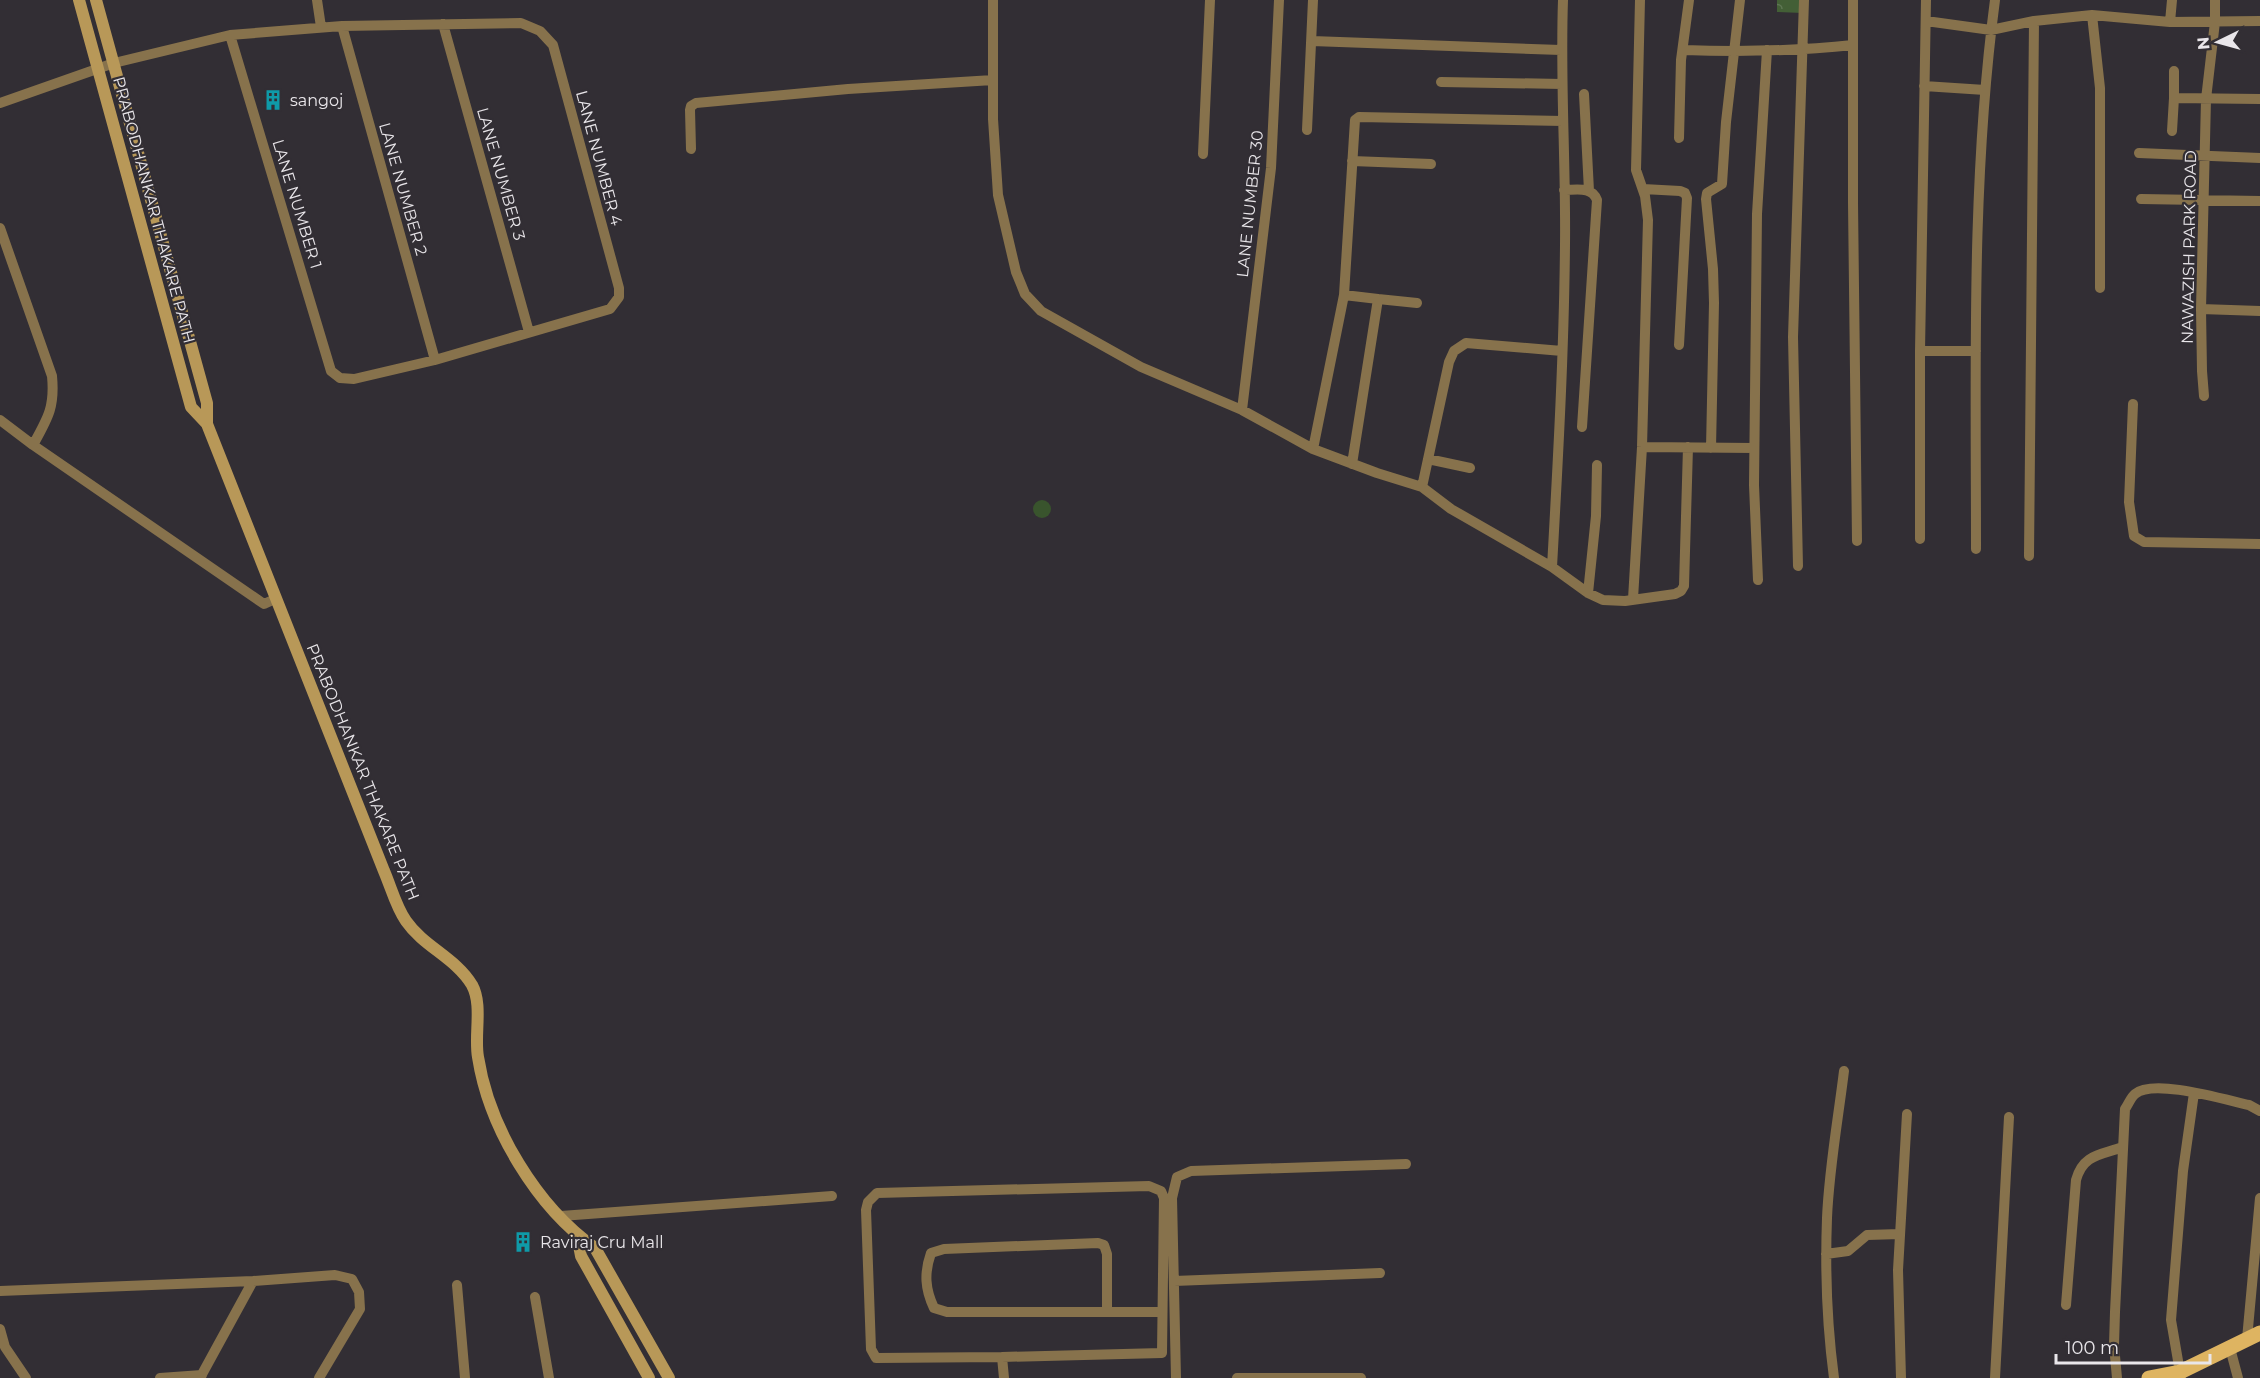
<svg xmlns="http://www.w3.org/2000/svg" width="2260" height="1378" font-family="Montserrat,sans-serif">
  <defs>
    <pattern id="forest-crowns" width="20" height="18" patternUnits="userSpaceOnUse" patternTransform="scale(1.5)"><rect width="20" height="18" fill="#435f36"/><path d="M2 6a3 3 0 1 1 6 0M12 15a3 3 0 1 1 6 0" fill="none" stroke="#5e7653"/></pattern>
  </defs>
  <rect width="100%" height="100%" fill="#322e34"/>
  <path fill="#39542d" d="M1033 509a9 9 0 1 1 18 0a9 9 0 1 1-18 0Z"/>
  <path fill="url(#forest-crowns)" d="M 1777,0 L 1803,0 L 1803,13 L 1777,12 Z"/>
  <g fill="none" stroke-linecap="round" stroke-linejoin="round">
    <path stroke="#87724c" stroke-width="10" d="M 317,0 L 321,27
      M 993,0 L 993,119 L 998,195 L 1016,272 L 1025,294 L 1041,311 L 1141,367 L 1242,410 L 1313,449 L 1377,473 L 1422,487 L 1451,509 L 1552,567 L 1588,593 L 1603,600 L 1625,601 L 1675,594 L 1681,591 L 1684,586 L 1688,447
      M 1853,0 L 1853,203 L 1857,541
      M 2092,15 L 2170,22 L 2260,21
      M 1926,21 L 1991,30 L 2034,21 L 2092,15 L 2100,88 L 2100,288
      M 2170,22 L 2172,0
      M 443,24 L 529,332
      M 342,26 L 435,360
      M 1312,41 L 1561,50
      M 1684,50 C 1741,52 1797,51 1853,45
      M 2174,71 L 2174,98 L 2260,99
      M 1441,82 L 1562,84
      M 1924,86 L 1985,90
      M 1584,94 L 1589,191
      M 0,103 L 114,63 L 230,35 L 342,26 L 521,23 L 540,31 L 553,45 L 619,288 L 619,297 L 610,309 L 435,360 L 354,379 L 340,378 L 331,371 L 230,35
      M 1307,130 L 1313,0
      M 2172,131 L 2174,98
      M 1679,138 L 1681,60 L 1689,0
      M 691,149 L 690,110 L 691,106 L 696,103 L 848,89 L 993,80
      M 2139,153 L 2260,158
      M 1203,154 L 1210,0
      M 1352,161 L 1431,164
      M 1643,189 L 1680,191 L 1685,193 L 1687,198 L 1679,345
      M 1564,190 C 1576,190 1592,186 1597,200 L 1582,427
      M 2141,199 L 2260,201
      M 0,228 L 52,376 C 55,407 48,418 33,445
      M 1344,295 L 1378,299 L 1352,464
      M 1378,299 L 1417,303
      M 2201,309 L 2260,311
      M 1920,351 L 1976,351
      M 2204,396 L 2202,371 L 2201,309 L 2206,99 L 2215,22 L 2215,0
      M 2133,404 L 2129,502 L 2134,536 L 2144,542 L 2260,544
      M 1242,410 L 1271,168 L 1279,0
      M 0,420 L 33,445 L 264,604 L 275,599
      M 1642,447 L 1754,448
      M 1711,448 L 1714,303 L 1713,269 L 1706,199 L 1707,193 L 1722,184 L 1726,122 L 1740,0
      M 1313,449 L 1344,295 L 1355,120 L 1359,117 L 1563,121
      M 1428,459 L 1470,468
      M 1422,487 L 1449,362 L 1454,351 L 1466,343 L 1562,351
      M 1920,539 L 1920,351 L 1926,0
      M 1976,549 C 1976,367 1971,181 1995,0
      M 2029,556 L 2034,21
      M 1798,566 L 1793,337 L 1804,0
      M 1552,567 C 1558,460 1564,352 1565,245 C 1566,163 1560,82 1563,0
      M 1758,580 L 1754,485 L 1757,214 L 1767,50
      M 1588,593 L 1596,516 L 1597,465
      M 1633,599 L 1642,447 L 1648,220 L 1645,196 L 1636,170 L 1640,0
      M 561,1216 L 832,1196
      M 1826,1254 L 1848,1251 L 1867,1235 L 1900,1234
      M 1174,1281 L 1380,1273
      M 457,1285 L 465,1378
      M 0,1291 L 253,1281 L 335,1275 L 352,1279 L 359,1292 L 360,1309 L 319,1378
      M 535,1297 L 549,1378
      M 2066,1305 L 2076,1180 C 2083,1154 2101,1155 2123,1147
      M 1107,1312 L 1107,1254 L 1104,1245 L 1098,1243 L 944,1249 L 931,1253 C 924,1273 925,1289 934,1308 L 947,1312 L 1161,1312
      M 0,1329 L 5,1347 L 26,1378
      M 2247,1339 L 2260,1198
      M 2230,1348 L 2238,1378
      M 1002,1357 L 1162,1353 L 1164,1198 L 1161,1191 L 1149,1186 L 877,1193 L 868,1202 L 866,1210 L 871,1349 L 876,1358 L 1002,1357 L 1004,1378
      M 160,1378 L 202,1375
      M 200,1378 L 253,1281
      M 1176,1378 L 1172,1198 L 1177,1177 L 1191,1171 L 1406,1164
      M 1237,1378 L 1361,1378
      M 1834,1378 C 1827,1325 1825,1271 1827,1218 C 1829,1169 1838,1120 1844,1071
      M 1901,1378 L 1898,1270 L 1907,1114
      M 1995,1378 L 2009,1117
      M 2117,1378 L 2114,1345 L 2115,1312 L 2125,1109 C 2128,1105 2131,1097 2135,1094 C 2153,1078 2226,1100 2249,1105 L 2260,1111
      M 2181,1378 L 2171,1320 L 2183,1171 L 2194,1093"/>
    <path stroke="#b89858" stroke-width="12" d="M 79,0 L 191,407 L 207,424 L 384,871 C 391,887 396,907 406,921 C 424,947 456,958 472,985 C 483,1005 474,1035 478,1057 C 489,1128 537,1207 595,1248 L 669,1378
      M 96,0 L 207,403 L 207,424
      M 577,1235 L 581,1256 L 649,1378"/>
    <path stroke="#deb461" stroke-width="15" d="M 2149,1378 L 2180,1372 L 2260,1333"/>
  </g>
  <defs>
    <g id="building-bare" transform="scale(1.62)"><path d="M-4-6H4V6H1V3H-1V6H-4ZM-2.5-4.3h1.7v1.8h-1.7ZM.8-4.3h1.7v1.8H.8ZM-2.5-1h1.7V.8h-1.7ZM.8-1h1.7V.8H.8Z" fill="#0f9aa8" stroke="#322e34" stroke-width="2.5" paint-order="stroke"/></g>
  </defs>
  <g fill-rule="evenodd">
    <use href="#building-bare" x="273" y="100"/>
    <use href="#building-bare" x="523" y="1242"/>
  </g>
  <g text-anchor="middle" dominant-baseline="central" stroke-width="4.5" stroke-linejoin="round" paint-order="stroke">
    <g font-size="16" fill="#e9e6ea" stroke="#322e34" text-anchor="start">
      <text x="290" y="100">sangoj</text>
      <text x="540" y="1242">Raviraj Cru Mall</text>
    </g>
    <g font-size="16" fill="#e9e6ea" stroke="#322e34">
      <text transform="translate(599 158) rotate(75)">LANE NUMBER 4</text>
      <text transform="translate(501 174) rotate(74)">LANE NUMBER 3</text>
      <text transform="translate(403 189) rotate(74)">LANE NUMBER 2</text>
      <text transform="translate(297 204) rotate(73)">LANE NUMBER 1</text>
      <text transform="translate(1250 204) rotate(-84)">LANE NUMBER 30</text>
      <text transform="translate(154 210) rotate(75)">PRABODHANKAR THAKARE PATH</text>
      <text transform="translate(2189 247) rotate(-89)">NAWAZISH PARK ROAD</text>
      <text transform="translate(363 772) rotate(68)">PRABODHANKAR THAKARE PATH</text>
    </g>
  </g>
  <g transform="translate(2218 42) rotate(265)" stroke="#322e34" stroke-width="4.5" paint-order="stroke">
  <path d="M0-4.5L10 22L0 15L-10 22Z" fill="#e9e6ea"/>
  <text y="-9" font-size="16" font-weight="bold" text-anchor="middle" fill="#e9e6ea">N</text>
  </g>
  <path d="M2056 1354v9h154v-9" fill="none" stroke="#e9e6ea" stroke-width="3"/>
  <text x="2065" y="1354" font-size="18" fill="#e9e6ea" stroke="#322e34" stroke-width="4.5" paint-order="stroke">100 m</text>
</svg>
